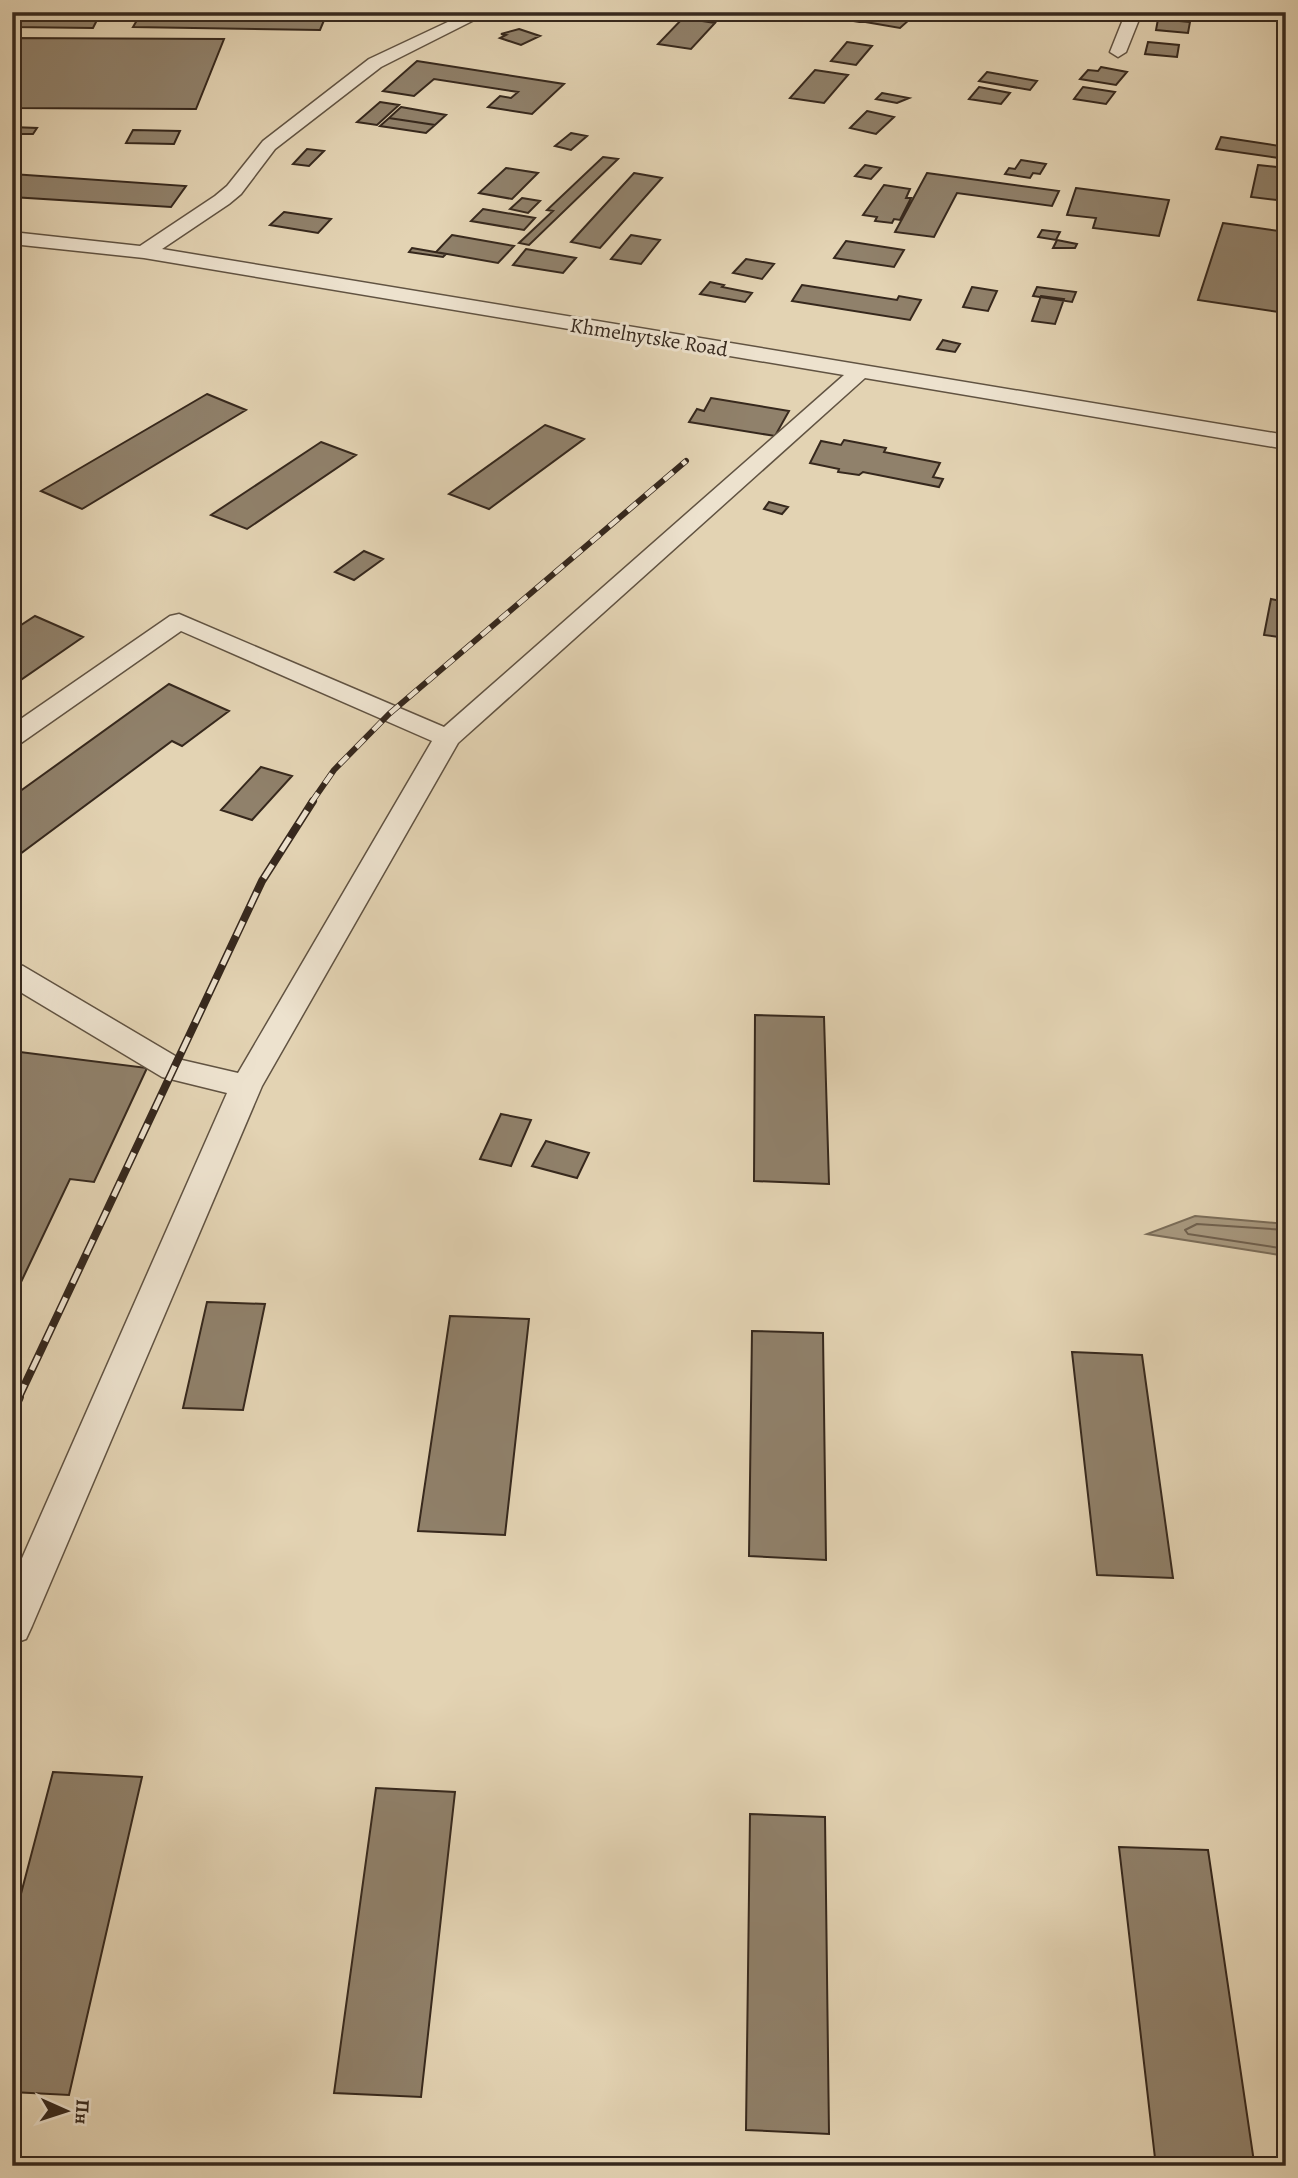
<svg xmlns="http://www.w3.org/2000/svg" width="1298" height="2178" font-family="Alegreya,serif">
  <rect width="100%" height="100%" fill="#e3d3b3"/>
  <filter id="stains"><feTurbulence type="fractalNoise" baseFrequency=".00286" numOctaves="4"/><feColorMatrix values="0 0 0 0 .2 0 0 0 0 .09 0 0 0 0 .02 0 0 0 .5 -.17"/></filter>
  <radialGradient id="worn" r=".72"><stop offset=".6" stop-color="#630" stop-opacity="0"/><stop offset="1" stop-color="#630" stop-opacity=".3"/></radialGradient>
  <path fill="#a89980" stroke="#7a6c58" stroke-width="2" d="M 1195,1216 L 1286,1224 L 1286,1256 L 1147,1234 Z"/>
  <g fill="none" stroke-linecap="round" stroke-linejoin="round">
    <path stroke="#6f604e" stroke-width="2" d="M 1286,1230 L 1197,1224 L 1185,1230 L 1188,1234 L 1286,1249"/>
  </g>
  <path fill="#90816b" stroke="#36281d" stroke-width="2" d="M 827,12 L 862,12 L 869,13 L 859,22 L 823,16 Z
    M 869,13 L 909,20 L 900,28 L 860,21 Z
    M 140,15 L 325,18 L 320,30 L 133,27 Z
    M 683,18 L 715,23 L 691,49 L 658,44 Z
    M 1158,19 L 1190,22 L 1188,33 L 1156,30 Z
    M 12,20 L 97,20 L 93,28 L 12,27 Z
    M 519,29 L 540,36 L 521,45 L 500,38 L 506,35 L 501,34 Z
    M 12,38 L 224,39 L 196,109 L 12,108 Z
    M 847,42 L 872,46 L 856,65 L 831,61 Z
    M 1148,42 L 1179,45 L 1177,57 L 1145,54 Z
    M 417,61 L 564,84 L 532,114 L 488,107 L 500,96 L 511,98 L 518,92 L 434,79 L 414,96 L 383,91 Z
    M 1101,67 L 1127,72 L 1116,85 L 1080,79 L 1088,70 L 1098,71 Z
    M 815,70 L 848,75 L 824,103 L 790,98 Z
    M 987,72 L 1037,81 L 1030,90 L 979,81 Z
    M 979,87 L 1010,93 L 1001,104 L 969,99 Z
    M 1083,87 L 1115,92 L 1106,104 L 1074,99 Z
    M 882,93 L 909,98 L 897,103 L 876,99 Z
    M 380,102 L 399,105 L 377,125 L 357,122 Z
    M 401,107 L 446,115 L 435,125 L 389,118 Z
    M 867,111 L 894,117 L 876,134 L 850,128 Z
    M 389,118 L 435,125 L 426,133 L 380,126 Z
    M 12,127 L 37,128 L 33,134 L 12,134 Z
    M 133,130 L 180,131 L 174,144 L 126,143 Z
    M 571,133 L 587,136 L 571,150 L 555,146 Z
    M 1221,137 L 1286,147 L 1286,159 L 1216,149 Z
    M 307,149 L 324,151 L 309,166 L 293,164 Z
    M 603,157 L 618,159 L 529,245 L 519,243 L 553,211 L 547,210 Z
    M 1021,160 L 1046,164 L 1040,174 L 1033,173 L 1030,178 L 1005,174 L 1009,168 L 1015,169 Z
    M 865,165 L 881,168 L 871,179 L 855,176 Z
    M 1258,165 L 1286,168 L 1286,201 L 1251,197 Z
    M 506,168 L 538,173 L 512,199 L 479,193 Z
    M 634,173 L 662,178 L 600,248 L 571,242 Z
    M 927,173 L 1059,191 L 1052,206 L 957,193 L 934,237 L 895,232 Z
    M 12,174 L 186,186 L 171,207 L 12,197 Z
    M 884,185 L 910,189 L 906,198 L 911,198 L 900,220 L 894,219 L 892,223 L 875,221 L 877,217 L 863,215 Z
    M 1076,188 L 1169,200 L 1159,236 L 1093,228 L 1096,218 L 1067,215 Z
    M 522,198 L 540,201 L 528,213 L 510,209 Z
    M 483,209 L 535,218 L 524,230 L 471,221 Z
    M 284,212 L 331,219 L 318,233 L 270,225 Z
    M 1223,223 L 1286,232 L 1286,313 L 1198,300 Z
    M 1042,230 L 1060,232 L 1056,240 L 1038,237 Z
    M 452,235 L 514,246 L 498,263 L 436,252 Z
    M 631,235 L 660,240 L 641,264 L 611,259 Z
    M 1057,240 L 1077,244 L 1075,248 L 1053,248 Z
    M 846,241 L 904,250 L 894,267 L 834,258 Z
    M 412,248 L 446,254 L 443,257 L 409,252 Z
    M 526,249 L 576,258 L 563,273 L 513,265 Z
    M 746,259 L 774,264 L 762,279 L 733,273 Z
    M 710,282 L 724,285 L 722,287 L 752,293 L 745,302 L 700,294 Z
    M 802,285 L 897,300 L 899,296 L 921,300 L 910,320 L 792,301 Z
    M 972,287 L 997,291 L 988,311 L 963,307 Z
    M 1037,287 L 1076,292 L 1072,302 L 1033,296 Z
    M 1041,296 L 1064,299 L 1055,324 L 1032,321 Z
    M 943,340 L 960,344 L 955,352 L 937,349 Z
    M 207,394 L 246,410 L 82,509 L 41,491 Z
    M 711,398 L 789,411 L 775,436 L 689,422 L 697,409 L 704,411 Z
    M 545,425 L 584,439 L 489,509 L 449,494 Z
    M 844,440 L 886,448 L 884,452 L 940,463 L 933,477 L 943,479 L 939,487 L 863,472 L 859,475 L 838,472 L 839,469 L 810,463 L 821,441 L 841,445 Z
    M 321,442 L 356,455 L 247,529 L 211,515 Z
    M 769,502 L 788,507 L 782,514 L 764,509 Z
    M 364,551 L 383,559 L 354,580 L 335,572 Z
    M 1271,599 L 1286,602 L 1286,638 L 1264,635 Z
    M 35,616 L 83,637 L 12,686 L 12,631 Z
    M 169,684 L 229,711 L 182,746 L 172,741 L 12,860 L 12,797 Z
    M 261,767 L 292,776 L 252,820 L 221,810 Z
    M 755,1015 L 824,1017 L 829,1184 L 754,1181 Z
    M 12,1051 L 147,1068 L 94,1182 L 70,1179 L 12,1301 Z
    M 501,1114 L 531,1120 L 511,1166 L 480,1159 Z
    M 546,1141 L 589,1153 L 577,1178 L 532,1166 Z
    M 207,1302 L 265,1304 L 243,1410 L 183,1408 Z
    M 450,1316 L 529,1319 L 505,1535 L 418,1531 Z
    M 752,1331 L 823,1333 L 826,1560 L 749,1556 Z
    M 1072,1352 L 1142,1355 L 1173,1578 L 1097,1575 Z
    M 53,1772 L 142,1777 L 69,2095 L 12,2092 L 12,1928 Z
    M 376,1788 L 455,1792 L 421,2097 L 334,2093 Z
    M 750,1814 L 825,1817 L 829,2134 L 746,2130 Z
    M 1119,1847 L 1208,1850 L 1254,2162 L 1155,2158 Z"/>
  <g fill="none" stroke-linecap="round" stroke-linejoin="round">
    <g stroke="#615342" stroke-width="3">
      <path id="minor" d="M 469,12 L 490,12 L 381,67 L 275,149 L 241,194 L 229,204 L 162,249 L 1286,435 L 1286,449 L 865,378 L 458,743 L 262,1086 L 32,1626 L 26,1639 L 12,1644 L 12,1581 L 227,1093 L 162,1077 L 12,987 L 12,963 L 23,966 L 182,1060 L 238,1073 L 432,741 L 181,631 L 21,743 L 12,745 L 12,725 L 170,616 L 179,614 L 444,727 L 844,375 L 144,258 L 12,244 L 12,232 L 140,246 L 215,196 L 227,186 L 263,141 L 369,59 Z
        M 1126,12 L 1142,12 L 1126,52 L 1118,57 L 1110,52 Z"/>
    </g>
    <use href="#minor" fill="#ede2ce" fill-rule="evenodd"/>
    <g stroke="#36281d" stroke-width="6">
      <path id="rail-far2" d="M 311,803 L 334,770 L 389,714 L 686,461"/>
    </g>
    <g stroke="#36281d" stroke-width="8">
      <path id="rail-far1" d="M 18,1399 L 262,881 L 313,801"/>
    </g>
    <g stroke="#36281d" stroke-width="10">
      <path id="rail" d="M 12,1412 L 19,1397"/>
    </g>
    <use href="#rail-far2" stroke="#ede2ce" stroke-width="4.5" stroke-dasharray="12" stroke-linecap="butt"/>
    <use href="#rail-far1" stroke="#ede2ce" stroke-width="5" stroke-dasharray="16" stroke-linecap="butt"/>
    <use href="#rail" stroke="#ede2ce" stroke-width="7" stroke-dasharray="20" stroke-linecap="butt"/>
  </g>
  <g text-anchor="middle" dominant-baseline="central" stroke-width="6" stroke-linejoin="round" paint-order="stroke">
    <g font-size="21" fill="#36281d" stroke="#ede2ce">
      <text transform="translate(649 337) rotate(9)">Khmelnytske Road</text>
    </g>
  </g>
  <rect width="1298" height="2178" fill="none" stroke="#e3d3b3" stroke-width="42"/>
  <rect x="14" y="14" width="1270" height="2150" fill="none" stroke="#36281d" stroke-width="3.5"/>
  <rect x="21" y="21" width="1256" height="2136" fill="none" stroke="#36281d" stroke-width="2"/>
  <g transform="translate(66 2111) rotate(93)" stroke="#ede2ce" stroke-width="5" paint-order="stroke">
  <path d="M0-5L12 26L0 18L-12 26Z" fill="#36281d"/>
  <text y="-10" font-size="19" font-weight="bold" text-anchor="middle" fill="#36281d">Пн</text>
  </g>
  <rect width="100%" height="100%" filter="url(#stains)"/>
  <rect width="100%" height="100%" fill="url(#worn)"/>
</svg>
